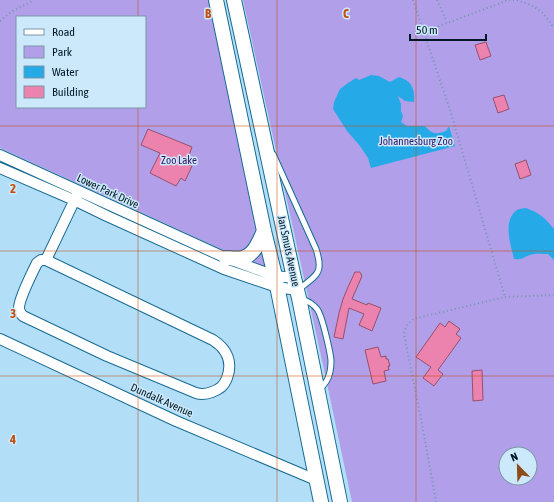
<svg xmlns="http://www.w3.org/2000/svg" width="554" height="502" font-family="'Asap Condensed',sans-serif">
  <rect width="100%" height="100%" fill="#b2def8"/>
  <path fill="#b19fe9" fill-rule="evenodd" d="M 0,0 L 210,0 L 269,271 L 0,148 ZM 17,17 L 145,17 L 145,107 L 17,107 Z
    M 243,0 L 554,0 L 554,502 L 352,502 L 325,374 ZM 506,454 L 530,454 L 530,478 L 506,478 Z"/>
  <path fill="#26aae7" d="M 371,75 L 379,76 L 390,82 L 399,77 C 412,81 415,89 414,102 L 405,101 L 398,96 L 401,104 L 401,111 L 403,116 L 401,122 L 407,126 L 425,126 C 432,135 437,134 446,131 L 449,126 L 455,146 L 371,168 L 368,158 L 360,146 L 347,131 L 333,109 L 334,102 L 340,89 L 348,83 L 356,78 L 359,80 Z
    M 526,208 C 540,213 545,218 554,229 L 554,260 L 548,254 C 543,254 535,253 530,255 C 522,257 525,260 514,259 C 511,246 502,220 517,210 C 519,209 523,208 526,208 Z"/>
  <path fill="#ec82ae" stroke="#96516d" d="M 486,42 L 491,56 L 480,60 L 475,45 Z
    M 504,95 L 509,109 L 498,113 L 493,98 Z
    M 148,129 L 192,147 L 186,164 L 192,166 L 185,181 L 181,178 L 176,186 L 150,173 L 160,153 L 141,145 Z
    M 526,160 L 531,175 L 520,179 L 515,164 Z
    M 355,272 L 360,272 L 362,276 L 352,299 L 367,305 L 368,303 L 381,308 L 372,331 L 359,325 L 364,314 L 349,308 L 343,339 L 334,337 L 339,313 L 343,299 L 348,287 Z
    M 449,321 L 460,329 L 456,334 L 461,338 L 438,370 L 443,374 L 434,386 L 423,378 L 431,367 L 416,357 L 440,323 L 445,327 Z
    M 378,347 L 381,357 L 386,356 L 386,359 L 388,359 L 390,366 L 388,366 L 389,370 L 384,371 L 386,381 L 373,384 L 365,350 Z
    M 482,370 L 483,400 L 473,401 L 472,371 Z"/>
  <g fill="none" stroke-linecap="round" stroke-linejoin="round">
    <g stroke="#176b92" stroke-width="7">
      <path id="lane" d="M 273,154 L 316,249 C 324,273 317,275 299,289
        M 302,299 C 308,301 313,304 317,309 C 322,315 330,351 331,360 C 331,365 331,370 329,375 C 328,381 323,386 319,390"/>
    </g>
    <g stroke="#176b92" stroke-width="12">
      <path id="street" d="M 0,155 L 226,258 L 275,276 L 294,278
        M 0,168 L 74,200 L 107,216 L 224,269 L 277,287 L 297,290
        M 41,260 L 46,260 L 213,340 C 227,349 233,362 227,378 C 224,386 220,389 212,392 C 207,394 202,395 196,393 L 107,356 L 23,316 C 21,314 19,311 19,308 C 19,299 32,273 37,263 Z
        M 46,260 L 77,195
        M 0,339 L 176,421 L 316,480"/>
    </g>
    <g stroke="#176b92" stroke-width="16">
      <path id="secondary" d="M 216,0 L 264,231 L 275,276 L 321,502
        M 234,0 L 294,278 L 299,298 L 340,502
        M 226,258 C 231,258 237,259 242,258 C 255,255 259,241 264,231"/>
    </g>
    <path stroke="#7297ac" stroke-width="2" stroke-dasharray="1 3" stroke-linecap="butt" d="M 413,0 L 450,110 L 505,297
      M 437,0 L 447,22
      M 517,0 L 533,6 L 543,13 L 554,28
      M 0,21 L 11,12 L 34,0
      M 423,32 L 498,4 L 507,0 L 514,0
      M 436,502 L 423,429 L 404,334 L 406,326 L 413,319 L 505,297 L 554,295"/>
    <use href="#lane" stroke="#fff" stroke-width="5"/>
    <use href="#street" stroke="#fff" stroke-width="10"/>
    <use href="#secondary" stroke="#fff" stroke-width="14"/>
  </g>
  <path fill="none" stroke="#c64f10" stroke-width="1" stroke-opacity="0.55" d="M 138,0 L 138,17M 277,0 L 277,502M 416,0 L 416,502M 138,107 L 138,502M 0,126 L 554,126M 0,251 L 554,251M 0,376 L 554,376"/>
  <g text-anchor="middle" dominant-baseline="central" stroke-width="3" stroke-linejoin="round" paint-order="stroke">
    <g font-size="11" fill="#341367" stroke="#cce9fb">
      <text x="416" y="141">Johannesburg Zoo</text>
      <text x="179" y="160">Zoo Lake</text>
    </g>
    <g font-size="11" fill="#021925" stroke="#cce9fb">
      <text transform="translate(108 191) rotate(25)">Lower Park Drive</text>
      <text transform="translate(289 251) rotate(78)">Jan Smuts Avenue</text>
      <text transform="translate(162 400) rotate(24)">Dundalk Avenue</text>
    </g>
  </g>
  <g font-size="13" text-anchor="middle" font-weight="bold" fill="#c64f10" stroke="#cce9fb" stroke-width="3" stroke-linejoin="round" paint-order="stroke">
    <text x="208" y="18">B</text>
    <text x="346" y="18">C</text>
    <text x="13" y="193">2</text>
    <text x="13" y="318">3</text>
    <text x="13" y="444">4</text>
  </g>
  <rect x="16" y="16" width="130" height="92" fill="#cce9fb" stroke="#7b96a5"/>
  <rect x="24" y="29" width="20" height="6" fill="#ffffff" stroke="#7b96a5"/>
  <text x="52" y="36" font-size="12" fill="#021925">Road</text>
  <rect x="24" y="46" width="20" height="12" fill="#b19fe9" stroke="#7b96a5"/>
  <text x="52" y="56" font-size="12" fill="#021925">Park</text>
  <rect x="24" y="66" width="20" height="12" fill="#26aae7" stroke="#7b96a5"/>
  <text x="52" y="76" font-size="12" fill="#021925">Water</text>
  <rect x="24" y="86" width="20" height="12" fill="#ec82ae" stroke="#7b96a5"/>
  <text x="52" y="96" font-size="12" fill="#021925">Building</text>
  <g transform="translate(518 466) rotate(337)"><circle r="19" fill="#cce9fb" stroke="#7b96a5"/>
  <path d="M0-3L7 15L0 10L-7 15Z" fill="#8d4c17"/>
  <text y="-6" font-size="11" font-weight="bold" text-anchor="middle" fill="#021925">N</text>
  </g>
  <path d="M410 34v6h76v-6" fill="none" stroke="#021925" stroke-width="2"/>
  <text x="416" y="34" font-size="12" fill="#021925" stroke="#cce9fb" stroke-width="3" paint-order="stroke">50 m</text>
</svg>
